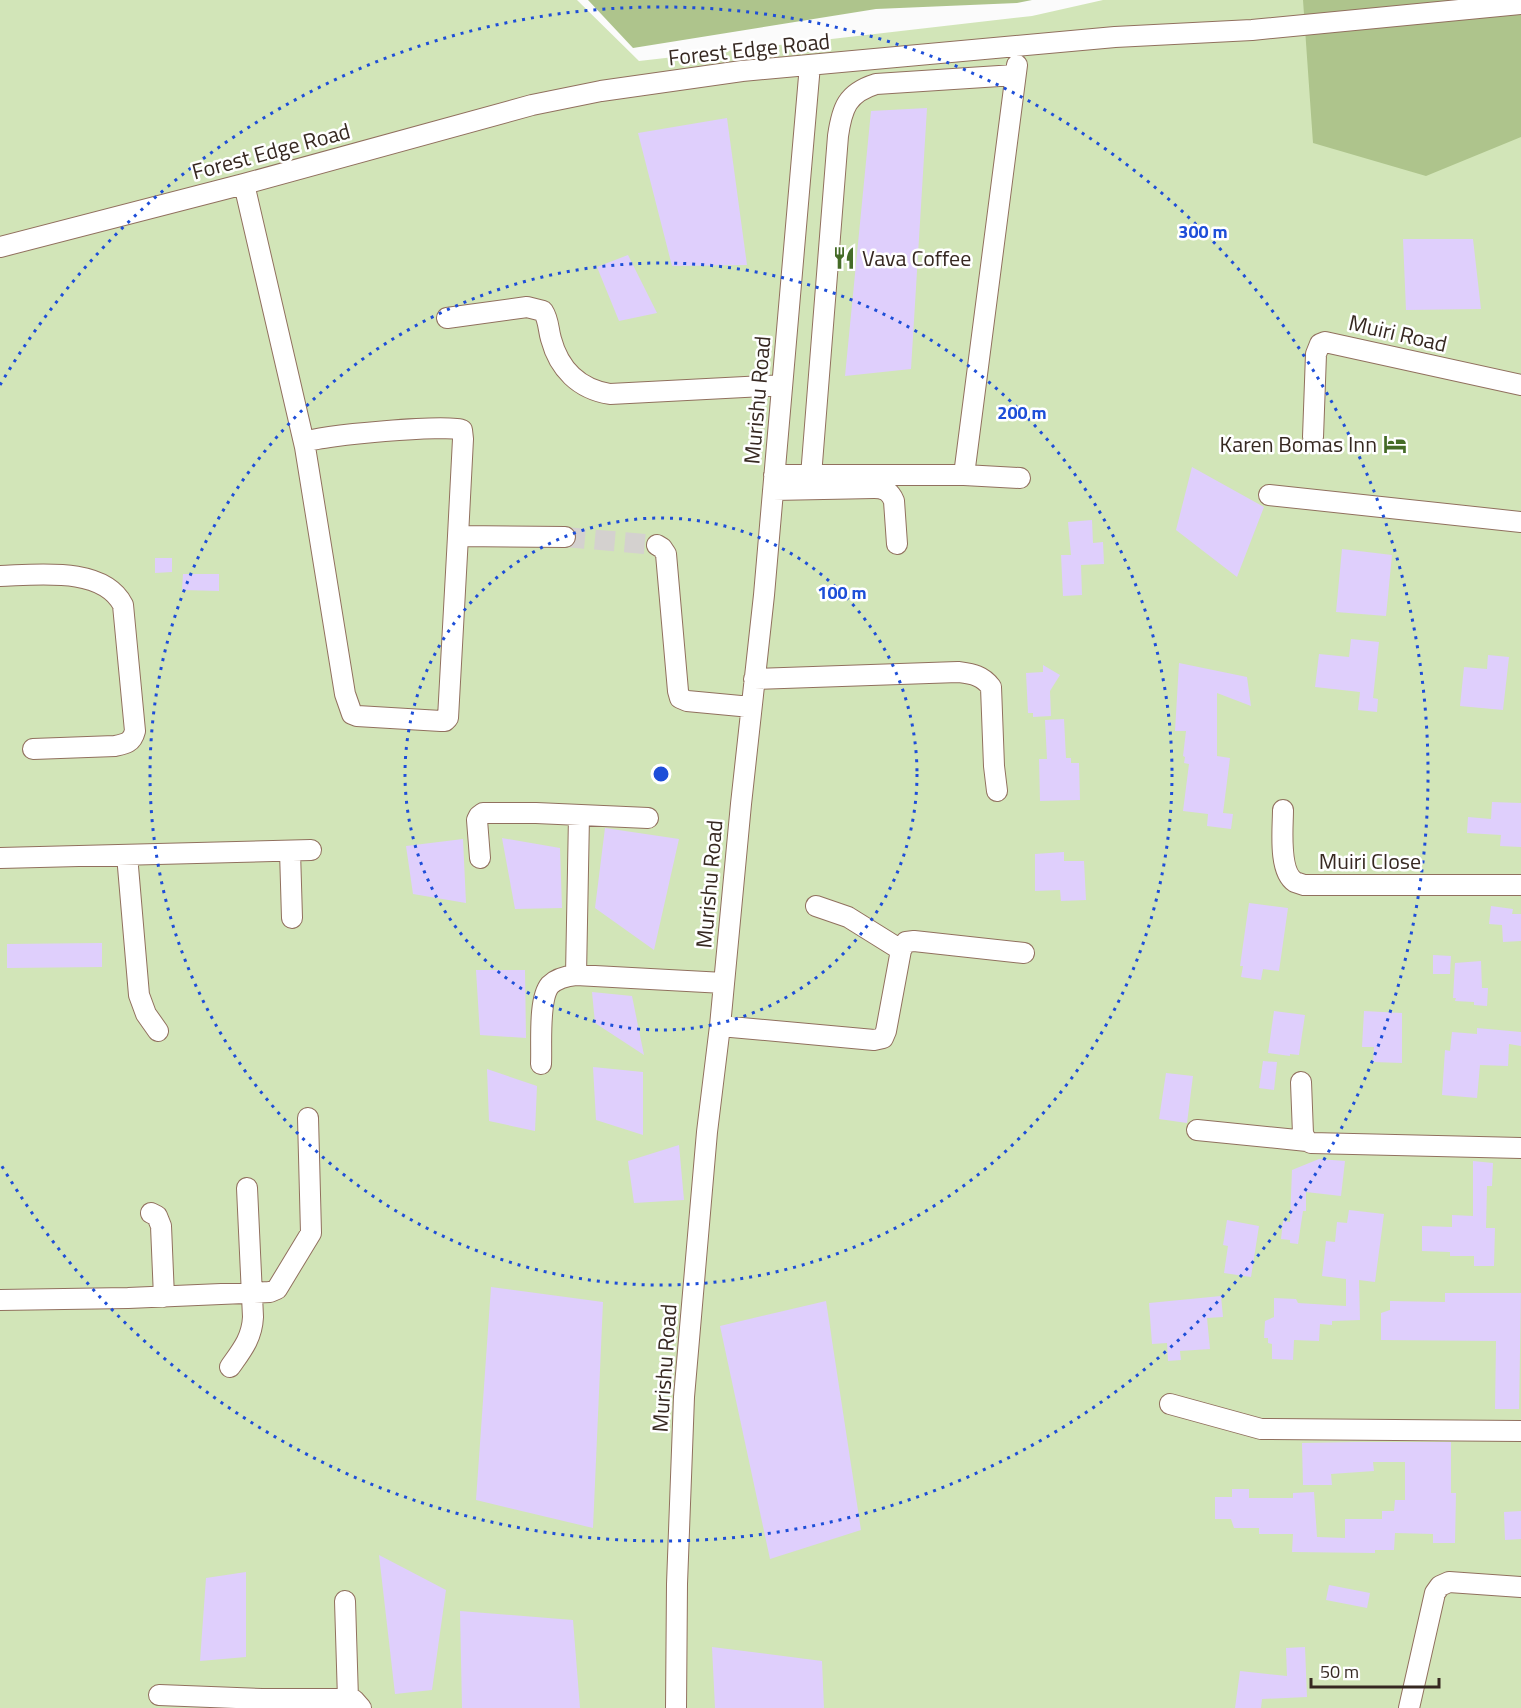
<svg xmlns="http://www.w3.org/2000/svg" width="1521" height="1708" font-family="'Titillium Web',sans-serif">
  <rect width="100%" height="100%" fill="#fbfbfb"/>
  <path fill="#d2e5b8" d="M 0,0 L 577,0 L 639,61 L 1032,16 L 1103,0 L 1521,0 L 1521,1708 L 0,1708 Z"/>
  <path fill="#aec48c" d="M 588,0 L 1032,0 L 1017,3 L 876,9 L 633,48 Z
    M 1303,0 L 1521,0 L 1521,137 L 1426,176 L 1313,143 Z"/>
  <path fill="#dfcffc" d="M 927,108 L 911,369 L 845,376 L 871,111 Z
    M 727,118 L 747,265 L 672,266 L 638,133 Z
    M 1403,239 L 1473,239 L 1481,309 L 1406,310 Z
    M 628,255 L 657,313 L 619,321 L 597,267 Z
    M 1192,467 L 1264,507 L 1237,577 L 1176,530 Z
    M 1092,520 L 1093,543 L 1103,542 L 1104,564 L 1081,565 L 1082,595 L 1063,596 L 1061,555 L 1071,555 L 1068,522 Z
    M 1342,549 L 1392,555 L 1386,616 L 1336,612 Z
    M 155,558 L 172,558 L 172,572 L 155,573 Z
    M 183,574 L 219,574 L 219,591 L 182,590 Z
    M 1351,639 L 1379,642 L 1373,698 L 1378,699 L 1377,712 L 1358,710 L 1360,692 L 1315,687 L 1319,654 L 1349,657 Z
    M 1488,655 L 1509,657 L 1503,710 L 1460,706 L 1464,667 L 1487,669 Z
    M 1179,663 L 1247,677 L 1251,706 L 1217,693 L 1217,756 L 1230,758 L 1223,813 L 1233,814 L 1231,829 L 1207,826 L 1208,814 L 1183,811 L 1189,764 L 1184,763 L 1185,757 L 1183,756 L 1186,731 L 1175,731 Z
    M 1043,665 L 1060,675 L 1050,691 L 1051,716 L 1033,717 L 1033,713 L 1028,713 L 1026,673 L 1043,672 Z
    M 1064,719 L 1066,758 L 1071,758 L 1071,763 L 1079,763 L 1080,800 L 1040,801 L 1039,759 L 1047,759 L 1045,720 Z
    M 1492,802 L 1521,803 L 1521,847 L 1500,846 L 1501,835 L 1467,833 L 1468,817 L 1491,819 Z
    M 605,828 L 679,839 L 654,950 L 595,908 Z
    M 502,838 L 560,848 L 562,908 L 515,909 Z
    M 463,839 L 466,903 L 413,894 L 406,846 Z
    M 1064,852 L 1064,861 L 1084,861 L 1086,900 L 1061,901 L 1060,890 L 1035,891 L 1035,854 Z
    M 1249,903 L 1288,908 L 1279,971 L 1263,969 L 1261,980 L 1241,977 L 1243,966 L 1240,966 Z
    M 1491,906 L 1513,909 L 1512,914 L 1521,914 L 1521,941 L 1503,942 L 1502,925 L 1489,924 Z
    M 102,943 L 102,967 L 7,968 L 7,944 Z
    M 1433,955 L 1451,956 L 1450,974 L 1433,974 Z
    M 1481,961 L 1482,988 L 1488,988 L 1487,1006 L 1474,1005 L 1474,1002 L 1455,1001 L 1456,998 L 1453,998 L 1455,963 Z
    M 476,970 L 525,970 L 526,1038 L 480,1035 Z
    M 592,992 L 632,996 L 644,1055 L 595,1023 Z
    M 1274,1011 L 1305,1015 L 1299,1055 L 1290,1054 L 1290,1056 L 1268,1053 Z
    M 1364,1011 L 1402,1013 L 1402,1063 L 1373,1062 L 1374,1047 L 1362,1047 Z
    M 1477,1028 L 1521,1032 L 1521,1046 L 1509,1044 L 1508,1066 L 1480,1065 L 1477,1098 L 1442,1095 L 1445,1050 L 1450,1051 L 1452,1032 L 1477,1034 Z
    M 1263,1061 L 1277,1062 L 1274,1090 L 1259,1088 Z
    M 593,1067 L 643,1072 L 643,1135 L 596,1120 Z
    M 487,1069 L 537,1086 L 535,1131 L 489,1121 Z
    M 1166,1073 L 1193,1076 L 1187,1123 L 1159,1119 Z
    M 679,1145 L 684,1200 L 634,1203 L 628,1161 Z
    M 1319,1159 L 1345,1161 L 1341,1196 L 1306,1192 L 1306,1211 L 1303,1211 L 1298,1244 L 1290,1243 L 1290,1240 L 1281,1239 L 1283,1221 L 1290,1222 L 1292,1170 Z
    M 1473,1161 L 1493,1163 L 1492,1186 L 1487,1186 L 1486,1228 L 1495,1228 L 1494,1266 L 1474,1266 L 1474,1256 L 1450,1256 L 1450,1252 L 1422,1251 L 1422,1226 L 1452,1227 L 1452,1215 L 1473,1216 Z
    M 1349,1210 L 1384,1214 L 1375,1282 L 1359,1280 L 1360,1320 L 1332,1321 L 1332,1325 L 1320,1324 L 1319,1341 L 1294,1340 L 1293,1360 L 1272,1359 L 1272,1344 L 1268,1343 L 1268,1338 L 1264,1338 L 1265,1321 L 1274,1317 L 1274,1298 L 1296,1299 L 1298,1303 L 1346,1306 L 1346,1279 L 1322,1276 L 1326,1241 L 1335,1242 L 1337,1222 L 1347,1223 Z
    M 1227,1220 L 1259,1226 L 1251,1277 L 1224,1273 L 1228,1246 L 1223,1245 Z
    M 491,1287 L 603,1302 L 593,1528 L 476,1500 Z
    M 1445,1293 L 1521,1293 L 1519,1409 L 1495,1409 L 1496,1341 L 1381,1340 L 1381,1313 L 1390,1310 L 1390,1301 L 1445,1302 Z
    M 1221,1296 L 1223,1317 L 1207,1318 L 1210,1349 L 1180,1351 L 1181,1360 L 1168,1361 L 1167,1343 L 1152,1344 L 1149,1303 Z
    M 826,1301 L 861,1530 L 770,1559 L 720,1326 Z
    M 1355,1442 L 1451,1442 L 1451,1493 L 1456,1493 L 1455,1543 L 1433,1543 L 1433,1534 L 1395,1533 L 1394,1550 L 1375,1550 L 1375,1553 L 1292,1552 L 1293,1534 L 1259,1534 L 1259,1528 L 1234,1528 L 1231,1519 L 1215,1519 L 1215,1497 L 1232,1497 L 1232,1489 L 1249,1489 L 1249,1498 L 1293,1498 L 1293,1493 L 1314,1492 L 1317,1537 L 1345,1538 L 1345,1519 L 1382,1519 L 1382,1511 L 1394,1511 L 1395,1500 L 1405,1500 L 1405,1462 L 1373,1462 L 1374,1471 L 1331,1474 L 1332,1485 L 1303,1485 L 1302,1443 Z
    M 1521,1511 L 1521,1539 L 1505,1540 L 1504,1512 Z
    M 379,1555 L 446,1590 L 432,1690 L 395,1694 Z
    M 246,1572 L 246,1657 L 200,1661 L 206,1578 Z
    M 1329,1585 L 1370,1593 L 1367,1608 L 1326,1600 Z
    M 460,1611 L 573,1620 L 580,1708 L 462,1708 Z
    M 712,1647 L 822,1661 L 824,1708 L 715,1708 Z
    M 1305,1647 L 1307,1697 L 1262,1699 L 1261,1708 L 1235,1708 L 1240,1671 L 1287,1676 L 1286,1648 Z"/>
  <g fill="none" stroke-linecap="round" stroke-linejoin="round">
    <path stroke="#d4d1cf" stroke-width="20" stroke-dasharray="20 10" stroke-linecap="butt" d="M 565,537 L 657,545"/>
    <g stroke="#91705e" stroke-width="22">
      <path id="minor" d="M 244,184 L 305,447
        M 0,247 L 244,184 L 532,105 L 601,91 L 742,71 L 1115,37 L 1252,30 L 1521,4
        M 447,318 L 527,307 L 543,311 C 549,320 548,329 551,339 C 559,369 579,389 610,394 L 782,385
        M 1313,437 L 1316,354 L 1320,344 L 1325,342 L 1521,385
        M 774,475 L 964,475 L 1020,478
        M 964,475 L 1017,65
        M 811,476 L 838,136 C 842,108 847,93 876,84 L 1015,75
        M 773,490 L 874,488 C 884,488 890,491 894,501 L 897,544
        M 1269,495 L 1521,522
        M 458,536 L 448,718 L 445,721 L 441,721 L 357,716 L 352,714 L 345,694 L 305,447 L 306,442 C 320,435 450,424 462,430 L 463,439 L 458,536 L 565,537
        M 657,545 L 662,548 L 666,554 L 678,691 L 680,698 L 687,701 L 751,707
        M 0,576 C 37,575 103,566 123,605 L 135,731 C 132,743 125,744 115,746 L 33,749
        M 754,679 L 958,672 C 972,674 982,675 991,687 L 994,766 L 997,791
        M 1283,810 C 1283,828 1278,871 1295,882 C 1298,883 1301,884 1304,885 L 1521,885
        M 290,851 L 292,918
        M 127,855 L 139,995 L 146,1014 L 158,1031
        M 0,858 L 311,850
        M 480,858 L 477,820 L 479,816 L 483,813 L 536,813 L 648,818
        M 816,906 L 848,917 L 901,950
        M 576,975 L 579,816
        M 720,1026 L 874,1040 L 883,1038 L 886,1031 L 901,950 L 906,942 L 914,941 L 1024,953
        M 541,1064 C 542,1045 538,999 550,985 C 557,978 567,976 576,975 L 724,983
        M 1301,1082 L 1303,1134 L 1307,1141 L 1311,1143 L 1521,1148
        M 1197,1130 L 1307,1141
        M 151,1213 L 157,1216 L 161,1226 L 164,1297
        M 0,1300 L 128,1298 L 270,1292 L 277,1289 L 311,1233 L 308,1118
        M 230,1367 C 242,1350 252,1338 253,1317 L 247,1188
        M 1170,1404 L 1261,1429 L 1521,1431
        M 345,1601 L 348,1699
        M 159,1695 L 262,1699 L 262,1708
        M 262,1699 L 348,1699 L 354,1700 L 361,1708
        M 676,1708 L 677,1584 L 684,1397 L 707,1132 L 720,1026 L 741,804 L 764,595 L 810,65
        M 1409,1708 L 1435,1593 L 1440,1586 L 1449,1582 L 1521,1587"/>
    </g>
    <use href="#minor" stroke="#fff" stroke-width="20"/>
  </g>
  <g fill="none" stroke="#1d4ed8" stroke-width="3" stroke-dasharray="3 6">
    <circle cx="661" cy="774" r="256"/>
    <circle cx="661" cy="774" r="511"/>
    <path d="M0 385A767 767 0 1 1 0 1163"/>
  </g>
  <defs>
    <g id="restaurant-bare" transform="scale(1.8)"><path d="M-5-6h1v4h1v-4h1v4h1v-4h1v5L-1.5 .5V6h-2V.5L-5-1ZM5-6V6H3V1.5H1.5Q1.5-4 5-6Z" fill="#446b26" stroke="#fff" stroke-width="2.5" paint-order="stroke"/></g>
    <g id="hotel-bare" transform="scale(1.8)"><path d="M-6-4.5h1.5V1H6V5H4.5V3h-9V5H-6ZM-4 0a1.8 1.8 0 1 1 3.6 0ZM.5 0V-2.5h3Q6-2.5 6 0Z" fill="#446b26" stroke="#fff" stroke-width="2.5" paint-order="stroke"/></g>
  </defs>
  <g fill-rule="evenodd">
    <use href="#restaurant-bare" x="844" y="258"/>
    <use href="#hotel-bare" x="1395" y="444"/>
  </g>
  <g text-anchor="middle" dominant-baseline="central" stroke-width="5" stroke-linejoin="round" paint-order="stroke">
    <g font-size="22" fill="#362821" stroke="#fff">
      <text transform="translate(749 49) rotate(-6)">Forest Edge Road</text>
      <text transform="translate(271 151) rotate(-15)">Forest Edge Road</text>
      <text transform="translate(1398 333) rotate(13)">Muiri Road</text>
      <text transform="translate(757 400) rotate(-85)">Murishu Road</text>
      <text x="1370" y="861">Muiri Close</text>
      <text transform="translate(709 884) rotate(-85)">Murishu Road</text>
      <text transform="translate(664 1368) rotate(-86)">Murishu Road</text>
    </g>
    <g font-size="22" fill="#362821" stroke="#fff" text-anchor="start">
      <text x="862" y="258">Vava Coffee</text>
      <text x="1377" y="444" text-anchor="end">Karen Bomas Inn</text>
    </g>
  </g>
  <circle cx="661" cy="774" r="9" fill="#1d4ed8" stroke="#fff" stroke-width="3"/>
  <g font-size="18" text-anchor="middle" font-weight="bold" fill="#1d4ed8" stroke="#fff" stroke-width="5" stroke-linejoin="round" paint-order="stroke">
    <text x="1203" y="238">300 m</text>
    <text x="1022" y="419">200 m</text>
    <text x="842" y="599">100 m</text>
  </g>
  <path d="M1311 1678v9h128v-9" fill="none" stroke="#362821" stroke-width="3"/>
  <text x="1320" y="1678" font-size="18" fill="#362821" stroke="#ffffff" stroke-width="4.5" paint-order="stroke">50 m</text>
</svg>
